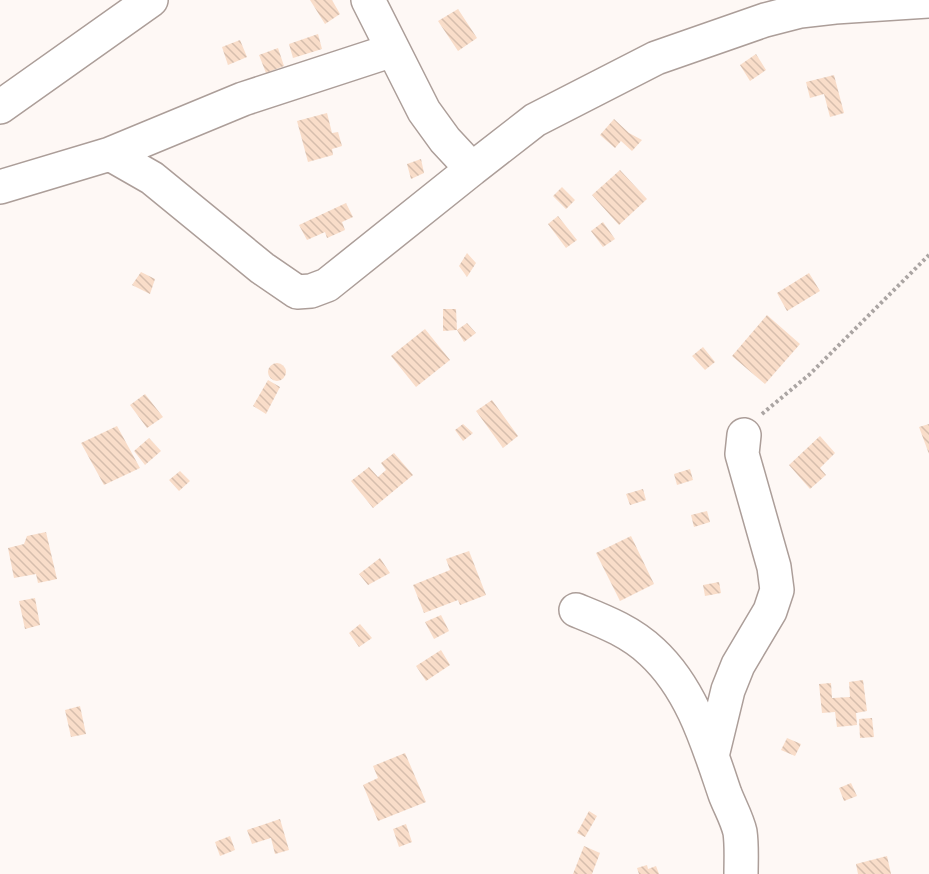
<svg xmlns="http://www.w3.org/2000/svg" width="929" height="874" font-family="'IBM Plex Sans',sans-serif">
  <defs>
    <pattern id="building-back-hatch" width="6" height="6" patternUnits="userSpaceOnUse" patternTransform="scale(1.5)"><rect width="6" height="6" fill="#f9ddc9"/><path d="M-1 5l2 2M0 0l6 6M5-1l2 2" fill="none" stroke="#d6bead"/></pattern>
  </defs>
  <rect width="100%" height="100%" fill="#fef8f5"/>
  <path fill="url(#building-back-hatch)" d="M 310,0 L 332,0 L 340,14 L 325,24 Z
    M 458,9 L 477,38 L 458,51 L 438,21 Z
    M 318,34 L 322,49 L 293,58 L 289,44 Z
    M 240,40 L 247,57 L 228,65 L 222,47 Z
    M 278,48 L 284,66 L 266,73 L 259,55 Z
    M 756,54 L 766,70 L 750,81 L 740,65 Z
    M 834,75 L 844,113 L 830,117 L 824,94 L 810,98 L 806,82 Z
    M 327,113 L 332,133 L 338,132 L 342,146 L 332,149 L 333,155 L 308,162 L 297,121 Z
    M 614,119 L 629,133 L 642,140 L 632,151 L 621,141 L 615,148 L 600,135 Z
    M 421,159 L 424,173 L 411,179 L 407,164 Z
    M 620,170 L 647,199 L 619,225 L 592,195 Z
    M 562,187 L 575,200 L 566,209 L 553,196 Z
    M 346,203 L 353,217 L 342,222 L 345,230 L 327,238 L 325,232 L 307,240 L 299,225 Z
    M 558,216 L 577,240 L 566,248 L 548,224 Z
    M 603,222 L 615,239 L 603,247 L 591,231 Z
    M 467,253 L 476,263 L 467,277 L 459,266 Z
    M 141,272 L 155,279 L 150,294 L 132,285 Z
    M 809,273 L 820,291 L 787,311 L 777,293 Z
    M 443,309 L 456,309 L 457,330 L 443,331 Z
    M 767,315 L 800,344 L 765,384 L 732,356 Z
    M 467,323 L 476,333 L 464,342 L 457,330 Z
    M 425,329 L 450,360 L 416,387 L 391,356 Z
    M 703,347 L 715,362 L 705,370 L 692,356 Z
    M268 372a9 9 0 1 1 18 0a9 9 0 1 1-18 0Z
    M 268,380 L 280,387 L 266,414 L 253,406 Z
    M 145,394 L 163,417 L 147,428 L 130,405 Z
    M 492,400 L 518,436 L 503,448 L 476,411 Z
    M 463,424 L 473,433 L 463,441 L 455,430 Z
    M 929,424 L 929,454 L 919,427 Z
    M 117,426 L 140,468 L 104,485 L 81,443 Z
    M 820,436 L 835,453 L 820,468 L 826,475 L 810,489 L 789,465 Z
    M 149,438 L 161,451 L 145,465 L 134,451 Z
    M 394,453 L 413,475 L 373,508 L 351,481 L 369,467 L 378,477 L 386,470 L 381,463 Z
    M 690,469 L 693,480 L 677,485 L 674,474 Z
    M 180,471 L 190,481 L 179,491 L 169,480 Z
    M 643,489 L 646,500 L 630,505 L 626,494 Z
    M 707,511 L 710,522 L 694,527 L 691,515 Z
    M 46,532 L 57,579 L 38,583 L 36,574 L 14,578 L 8,548 L 24,544 L 27,536 Z
    M 631,536 L 654,584 L 620,601 L 596,553 Z
    M 469,551 L 486,595 L 460,605 L 458,600 L 424,613 L 413,585 L 450,570 L 446,559 Z
    M 380,558 L 390,573 L 368,585 L 359,574 Z
    M 719,582 L 721,593 L 705,596 L 703,585 Z
    M 35,598 L 40,625 L 25,629 L 19,601 Z
    M 441,615 L 449,631 L 434,639 L 425,622 Z
    M 360,624 L 372,638 L 359,647 L 349,633 Z
    M 441,650 L 450,665 L 426,681 L 416,666 Z
    M 863,680 L 867,711 L 856,713 L 857,725 L 837,727 L 835,712 L 822,713 L 819,684 L 831,683 L 832,698 L 850,697 L 849,682 Z
    M 80,706 L 86,734 L 71,737 L 65,710 Z
    M 872,718 L 874,737 L 860,738 L 859,719 Z
    M 787,738 L 801,744 L 795,756 L 781,750 Z
    M 405,753 L 426,802 L 378,821 L 363,785 L 378,778 L 373,766 Z
    M 851,783 L 857,796 L 844,801 L 839,788 Z
    M 589,811 L 597,816 L 585,837 L 577,833 Z
    M 280,819 L 289,850 L 275,854 L 271,838 L 252,844 L 247,830 Z
    M 406,824 L 412,842 L 399,847 L 393,829 Z
    M 230,836 L 235,850 L 220,856 L 215,842 Z
    M 584,846 L 600,853 L 592,874 L 573,874 Z
    M 887,856 L 891,874 L 858,874 L 856,864 Z
    M 647,865 L 648,869 L 656,866 L 659,874 L 639,874 L 637,868 Z"/>
  <g fill="none" stroke-linecap="round" stroke-linejoin="round">
    <g stroke="#ac9e99" stroke-width="36">
      <path id="minor" d="M 368,0 L 424,111 L 445,140 L 472,169 L 535,120 L 656,58 L 765,20 L 800,11 L 835,7 L 929,1
        M 0,107 L 151,0
        M 110,154 L 152,178 L 262,268 L 297,292 L 311,291 L 327,285 L 472,169
        M 0,187 L 110,154 L 243,99 L 393,50
        M 576,610 C 603,621 630,631 652,652 C 692,689 708,744 725,794 C 730,807 737,819 740,832 C 742,846 741,860 741,874
        M 712,756 L 728,690 L 738,665 L 770,611 L 777,590 L 774,567 L 742,454 L 744,435"/>
    </g>
    <path stroke="#aba5a3" stroke-width="4" stroke-dasharray="3 3" stroke-linecap="butt" d="M 762,414 L 810,374 L 929,255"/>
    <use href="#minor" stroke="#fff" stroke-width="33"/>
  </g>
</svg>
